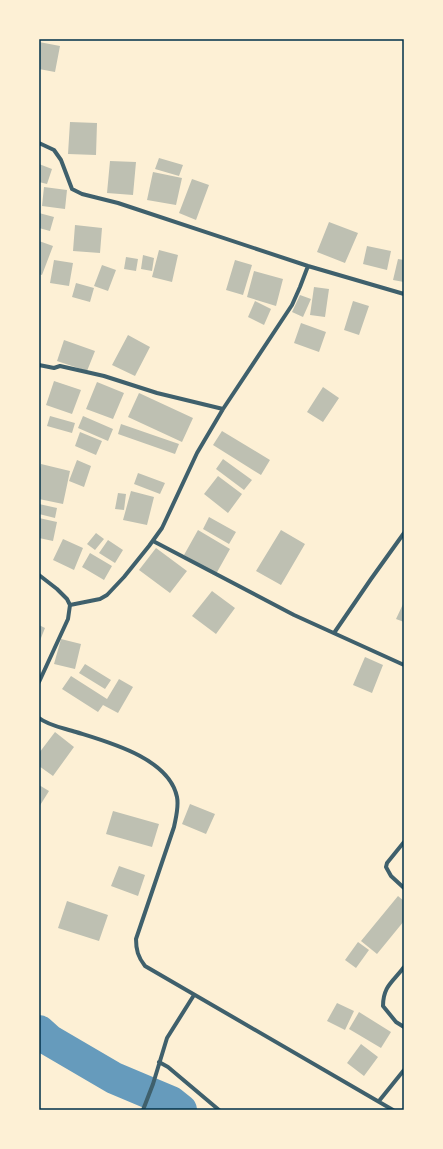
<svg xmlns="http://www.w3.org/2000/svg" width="443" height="1149" font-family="'Exo 2',sans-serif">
  <rect width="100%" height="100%" fill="#fdf0d5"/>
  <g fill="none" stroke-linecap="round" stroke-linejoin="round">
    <path stroke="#669bbc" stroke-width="32" d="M 39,1031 L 49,1040 L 114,1078 L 171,1102 L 181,1110"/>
  </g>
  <path fill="#bec0b2" d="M 39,42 L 60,46 L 55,72 L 39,69 Z
    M 70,122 L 97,123 L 96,155 L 68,154 Z
    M 159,158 L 183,165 L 179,176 L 155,169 Z
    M 110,161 L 136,162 L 133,195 L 107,193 Z
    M 39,164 L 52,169 L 47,184 L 39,182 Z
    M 153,172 L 182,178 L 176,205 L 147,200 Z
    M 192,179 L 209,185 L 196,220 L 179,213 Z
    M 44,187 L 67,190 L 65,209 L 42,206 Z
    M 39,213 L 54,217 L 50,231 L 39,228 Z
    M 329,222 L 358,233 L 345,263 L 317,252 Z
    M 75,225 L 102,228 L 100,253 L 73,251 Z
    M 39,241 L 53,246 L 42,275 L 39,274 Z
    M 367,246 L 391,251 L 387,270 L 363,264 Z
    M 159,250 L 178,255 L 172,282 L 152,277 Z
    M 143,255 L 154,258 L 152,271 L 141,269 Z
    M 126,257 L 138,259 L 136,271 L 124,269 Z
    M 398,259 L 404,260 L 404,282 L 393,280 Z
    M 54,260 L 73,263 L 69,286 L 50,283 Z
    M 235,260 L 252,265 L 243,295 L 226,290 Z
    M 102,265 L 116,270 L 108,291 L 94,286 Z
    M 254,271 L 283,279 L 276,306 L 247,297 Z
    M 76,283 L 94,288 L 90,302 L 72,297 Z
    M 314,287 L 329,289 L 325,317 L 310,315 Z
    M 300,295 L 311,299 L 303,317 L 292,312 Z
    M 255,301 L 271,309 L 264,325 L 248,317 Z
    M 353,301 L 369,306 L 359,335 L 344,330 Z
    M 301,323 L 326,332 L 319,352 L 294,343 Z
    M 128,335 L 150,347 L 135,376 L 112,365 Z
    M 64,340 L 95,351 L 87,371 L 57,361 Z
    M 54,381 L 81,390 L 72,414 L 46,405 Z
    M 97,382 L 124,393 L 113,419 L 86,409 Z
    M 323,387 L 339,398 L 323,422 L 307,412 Z
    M 139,393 L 193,418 L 182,442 L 128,417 Z
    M 50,416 L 75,423 L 72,433 L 47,426 Z
    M 83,416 L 113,429 L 108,441 L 78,428 Z
    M 121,424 L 179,444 L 175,454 L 118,434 Z
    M 222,431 L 270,460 L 261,475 L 213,445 Z
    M 80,432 L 102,441 L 96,455 L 75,446 Z
    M 223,459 L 252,480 L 244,490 L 216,469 Z
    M 77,460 L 91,466 L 84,487 L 69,481 Z
    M 41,464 L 70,471 L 63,504 L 39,499 L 39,474 Z
    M 138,473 L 165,483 L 160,494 L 134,484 Z
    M 218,476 L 242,494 L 228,513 L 204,494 Z
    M 131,491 L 154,497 L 147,525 L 123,520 Z
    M 118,493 L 126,494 L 124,510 L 115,509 Z
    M 39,504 L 57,508 L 55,518 L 39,514 Z
    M 209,517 L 236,532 L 229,544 L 203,529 Z
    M 39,518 L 57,522 L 53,541 L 39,538 Z
    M 198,530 L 230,549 L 216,574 L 184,555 Z
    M 281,530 L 305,544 L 281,585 L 256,571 Z
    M 96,533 L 104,539 L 95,550 L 87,544 Z
    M 63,539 L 83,548 L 74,570 L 53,560 Z
    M 108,540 L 123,550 L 115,563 L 99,553 Z
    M 156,548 L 187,571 L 170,593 L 139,570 Z
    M 90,553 L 112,566 L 104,580 L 82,567 Z
    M 212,591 L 235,608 L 216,634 L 192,616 Z
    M 404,602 L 404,622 L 396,619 Z
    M 39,625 L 45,628 L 39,643 Z
    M 61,639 L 81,644 L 75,669 L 54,664 Z
    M 365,657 L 383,665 L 372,693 L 353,685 Z
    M 85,664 L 111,680 L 105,689 L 79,673 Z
    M 71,676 L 107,699 L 119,679 L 133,687 L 118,713 L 103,705 L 98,712 L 62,689 Z
    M 55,732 L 74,747 L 53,776 L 39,766 L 39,753 Z
    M 39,785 L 49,791 L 39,807 Z
    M 190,804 L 215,814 L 206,834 L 182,824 Z
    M 113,811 L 159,824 L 152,847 L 106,834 Z
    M 119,866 L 145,875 L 138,896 L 111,886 Z
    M 398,896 L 404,901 L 404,921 L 377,954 L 361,941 Z
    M 67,901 L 108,915 L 99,941 L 58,928 Z
    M 358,942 L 369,950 L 356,968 L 345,960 Z
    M 337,1003 L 354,1011 L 345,1030 L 327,1021 Z
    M 359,1012 L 391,1032 L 381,1048 L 349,1029 Z
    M 361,1044 L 378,1057 L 364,1076 L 347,1063 Z"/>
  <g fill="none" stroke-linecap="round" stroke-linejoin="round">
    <path stroke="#3f606c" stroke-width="4" d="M 39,143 L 54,150 L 61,160 L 72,189 L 82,194 L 118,203 L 308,266 L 404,294
      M 39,365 L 54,368 L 60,366 L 104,376 L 157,393 L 223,409
      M 153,541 L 294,615 L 404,665
      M 39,575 L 57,589 L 67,599 L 70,605 L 68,619 L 39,682
      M 70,605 L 100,599 L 107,595 L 124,577 L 149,546 L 162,528 L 197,453 L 223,409 L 292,305 L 300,287 L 308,266
      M 334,633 L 371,579 L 404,533
      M 39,718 C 49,726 64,728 76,732 C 108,742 169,758 177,797 C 179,807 176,817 174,827 L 136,939 C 136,950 138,957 145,966 L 393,1110
      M 404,842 L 387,863 L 386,867 L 391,876 L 404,888
      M 404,967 C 393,982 383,986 383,1006 L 396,1022 L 404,1027
      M 159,1062 L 168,1067 L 219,1110
      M 379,1101 L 404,1070
      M 143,1110 L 153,1084 L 167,1038 L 194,995"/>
  </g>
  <rect width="443" height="1149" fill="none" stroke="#fdf0d5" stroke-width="80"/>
  <rect x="40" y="40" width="363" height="1069" fill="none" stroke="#003049" stroke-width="1.5"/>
</svg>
